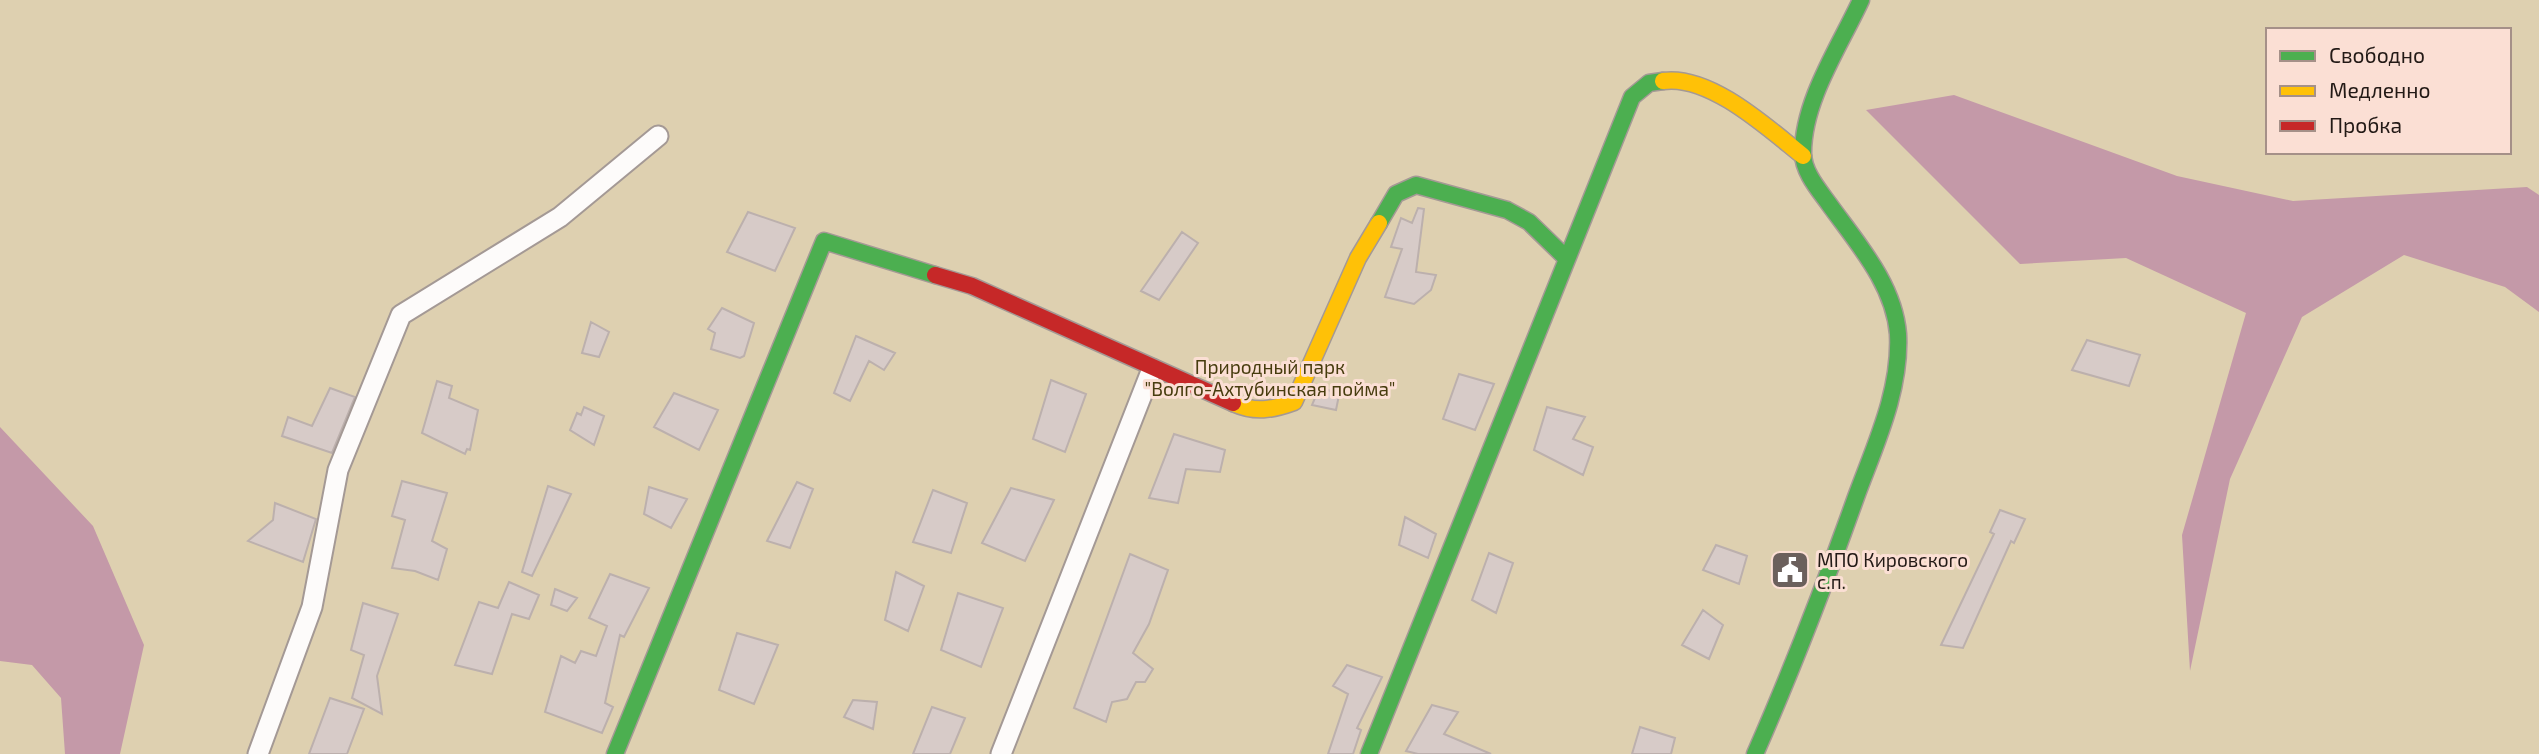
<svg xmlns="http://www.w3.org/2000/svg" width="2539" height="754" font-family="'Exo 2',sans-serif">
  <rect width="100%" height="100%" fill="#f2e3dd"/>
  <path fill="#ded0b0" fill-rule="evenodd" d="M 0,0 L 2539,0 L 2539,754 L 0,754 ZM 2268,30 L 2509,30 L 2509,152 L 2268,152 Z"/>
  <path fill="#c499a8" d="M 1954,95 L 2177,176 L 2293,201 L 2527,187 L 2539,195 L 2539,312 L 2505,287 L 2404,255 L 2302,317 L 2230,479 L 2190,671 L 2182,535 L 2246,313 L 2126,258 L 2020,264 L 1866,110 Z
    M 0,427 L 93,526 L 144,645 L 120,754 L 65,754 L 61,698 L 32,665 L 0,661 Z"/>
  <path fill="#d7cbc8" stroke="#bcb0ad" stroke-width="2" d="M 1418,208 L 1424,209 L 1416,272 L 1436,275 L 1431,290 L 1414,304 L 1385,297 L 1402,249 L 1391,247 L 1401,218 L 1412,223 Z
    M 748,212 L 795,228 L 775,271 L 727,252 Z
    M 1182,232 L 1198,243 L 1159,300 L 1141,291 Z
    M 722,308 L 754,323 L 744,356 L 740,358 L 711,349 L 715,333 L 708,329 Z
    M 591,322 L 609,332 L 599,357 L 582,353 Z
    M 856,336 L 895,353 L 884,370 L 869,361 L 850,401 L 834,393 Z
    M 2087,340 L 2140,355 L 2129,386 L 2072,370 Z
    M 1459,374 L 1494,384 L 1475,430 L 1443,419 Z
    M 1051,380 L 1086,394 L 1065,452 L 1033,439 Z
    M 437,381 L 452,386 L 449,398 L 478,410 L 470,450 L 467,449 L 465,454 L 422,433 Z
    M 1320,386 L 1339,395 L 1336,410 L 1312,405 Z
    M 330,388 L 355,397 L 332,453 L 282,436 L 288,417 L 312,426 Z
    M 674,393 L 718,410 L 699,450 L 654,427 Z
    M 584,407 L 604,416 L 594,445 L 570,430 L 577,413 L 581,415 Z
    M 1547,407 L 1585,417 L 1573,439 L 1593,447 L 1583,475 L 1534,450 Z
    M 1174,434 L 1225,450 L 1220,472 L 1186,469 L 1178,503 L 1149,498 Z
    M 402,481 L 447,493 L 432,541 L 447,549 L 438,580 L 415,571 L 392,568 L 405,520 L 392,516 Z
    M 797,482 L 813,489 L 790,548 L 767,541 Z
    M 548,486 L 571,494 L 532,576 L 522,572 Z
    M 649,487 L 687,499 L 671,528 L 644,514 Z
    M 1011,488 L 1054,500 L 1025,561 L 982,543 Z
    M 933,490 L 967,503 L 951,553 L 913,542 Z
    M 275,503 L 316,519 L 303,562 L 248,541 L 273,520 Z
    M 2000,510 L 2025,519 L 2014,543 L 2011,541 L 1963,648 L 1941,645 L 1994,534 L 1990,532 Z
    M 1405,517 L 1436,534 L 1428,558 L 1399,545 Z
    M 1716,545 L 1747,556 L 1739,584 L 1703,570 Z
    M 1489,553 L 1513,563 L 1496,613 L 1472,600 Z
    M 1130,554 L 1168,570 L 1149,624 L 1133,653 L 1153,669 L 1145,682 L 1136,682 L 1127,699 L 1112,702 L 1106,722 L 1074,708 Z
    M 896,572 L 924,586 L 908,631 L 885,620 Z
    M 610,574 L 649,588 L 624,637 L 620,635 L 605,703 L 613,707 L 602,733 L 545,712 L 561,656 L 575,663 L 581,651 L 596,656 L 607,626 L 589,618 Z
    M 509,582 L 539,595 L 529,619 L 512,614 L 492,674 L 455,665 L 479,602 L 498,608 Z
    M 555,589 L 577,598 L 567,611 L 551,605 Z
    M 958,593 L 1003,608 L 981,667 L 941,650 Z
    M 363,603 L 398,614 L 377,676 L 382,714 L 352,698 L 364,655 L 351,650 Z
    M 1703,610 L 1723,625 L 1709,659 L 1682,645 Z
    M 737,633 L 778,645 L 754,704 L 719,690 Z
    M 1347,665 L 1382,677 L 1357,728 L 1361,730 L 1353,754 L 1328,754 L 1348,694 L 1333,686 Z
    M 330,698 L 364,709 L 347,754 L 309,754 Z
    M 853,700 L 877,702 L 873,729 L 844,717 Z
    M 1432,705 L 1458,712 L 1444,734 L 1491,754 L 1418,754 L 1406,751 Z
    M 932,707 L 965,718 L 950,754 L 913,754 Z
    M 1640,727 L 1675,738 L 1671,754 L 1632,754 Z"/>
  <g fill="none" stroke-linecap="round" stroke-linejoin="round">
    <g stroke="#a49995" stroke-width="23">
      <path id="street" d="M 258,754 L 312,607 L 338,470 L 401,315 L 560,217 L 658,136
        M 1001,754 L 1152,369"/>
    </g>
    <g stroke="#a49995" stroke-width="19">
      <path id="fast" d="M 1379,223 L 1396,194 L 1416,185 L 1507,210 L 1529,222 L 1566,258
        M 615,754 L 824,241 L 935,275
        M 1369,754 L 1632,97 L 1649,83 L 1663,81
        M 1755,754 C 1792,670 1825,584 1856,497 C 1875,445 1901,391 1898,334 C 1894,284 1857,243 1829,204 C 1819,190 1803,172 1803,153 C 1803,100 1840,46 1861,0"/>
    </g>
    <g stroke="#a49995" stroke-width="19">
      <path id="slow" d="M 1663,81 C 1710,74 1769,129 1803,156
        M 1233,403 C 1255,413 1272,410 1294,402 L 1358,258 L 1379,223"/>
    </g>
    <g stroke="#a49995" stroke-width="19">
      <path id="jam" d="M 935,275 L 972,286 L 1233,403"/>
    </g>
    <use href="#street" stroke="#fdfbfa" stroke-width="19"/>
    <use href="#fast" stroke="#4caf50" stroke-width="16"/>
    <use href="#slow" stroke="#ffc107" stroke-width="16"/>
    <use href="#jam" stroke="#c62828" stroke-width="16"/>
  </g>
  <defs>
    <g id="civic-square" transform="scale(2.0125)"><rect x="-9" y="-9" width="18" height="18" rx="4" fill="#6b605c" stroke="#fbdfd4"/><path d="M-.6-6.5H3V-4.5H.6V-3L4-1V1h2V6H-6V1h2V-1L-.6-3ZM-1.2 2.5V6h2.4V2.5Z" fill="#fff"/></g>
  </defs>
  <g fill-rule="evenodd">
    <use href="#civic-square" x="1790" y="570"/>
  </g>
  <g text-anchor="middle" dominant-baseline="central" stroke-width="6" stroke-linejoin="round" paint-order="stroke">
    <g font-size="19" fill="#473c0e" stroke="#fbdfd4">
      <text x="1270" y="366">Природный парк<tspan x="1270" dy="22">"Волго-Ахтубинская пойма"</tspan></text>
    </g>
    <g font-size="19" fill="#231a16" stroke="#fbdfd4" text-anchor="start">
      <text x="1817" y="559">МПО Кировского<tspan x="1817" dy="22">с.п.</tspan></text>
    </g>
  </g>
  <rect x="2266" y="28" width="245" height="126" fill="#fbdfd4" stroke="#a59088" stroke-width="2"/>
  <rect x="2280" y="51" width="35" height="10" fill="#4caf50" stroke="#a59088" stroke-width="2"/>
  <text x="2329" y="63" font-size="21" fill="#231a16">Свободно</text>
  <rect x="2280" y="86" width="35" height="10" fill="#ffc107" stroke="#a59088" stroke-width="2"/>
  <text x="2329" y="98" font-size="21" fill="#231a16">Медленно</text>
  <rect x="2280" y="121" width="35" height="10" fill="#c62828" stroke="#a59088" stroke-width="2"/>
  <text x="2329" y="133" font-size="21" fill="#231a16">Пробка</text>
</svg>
